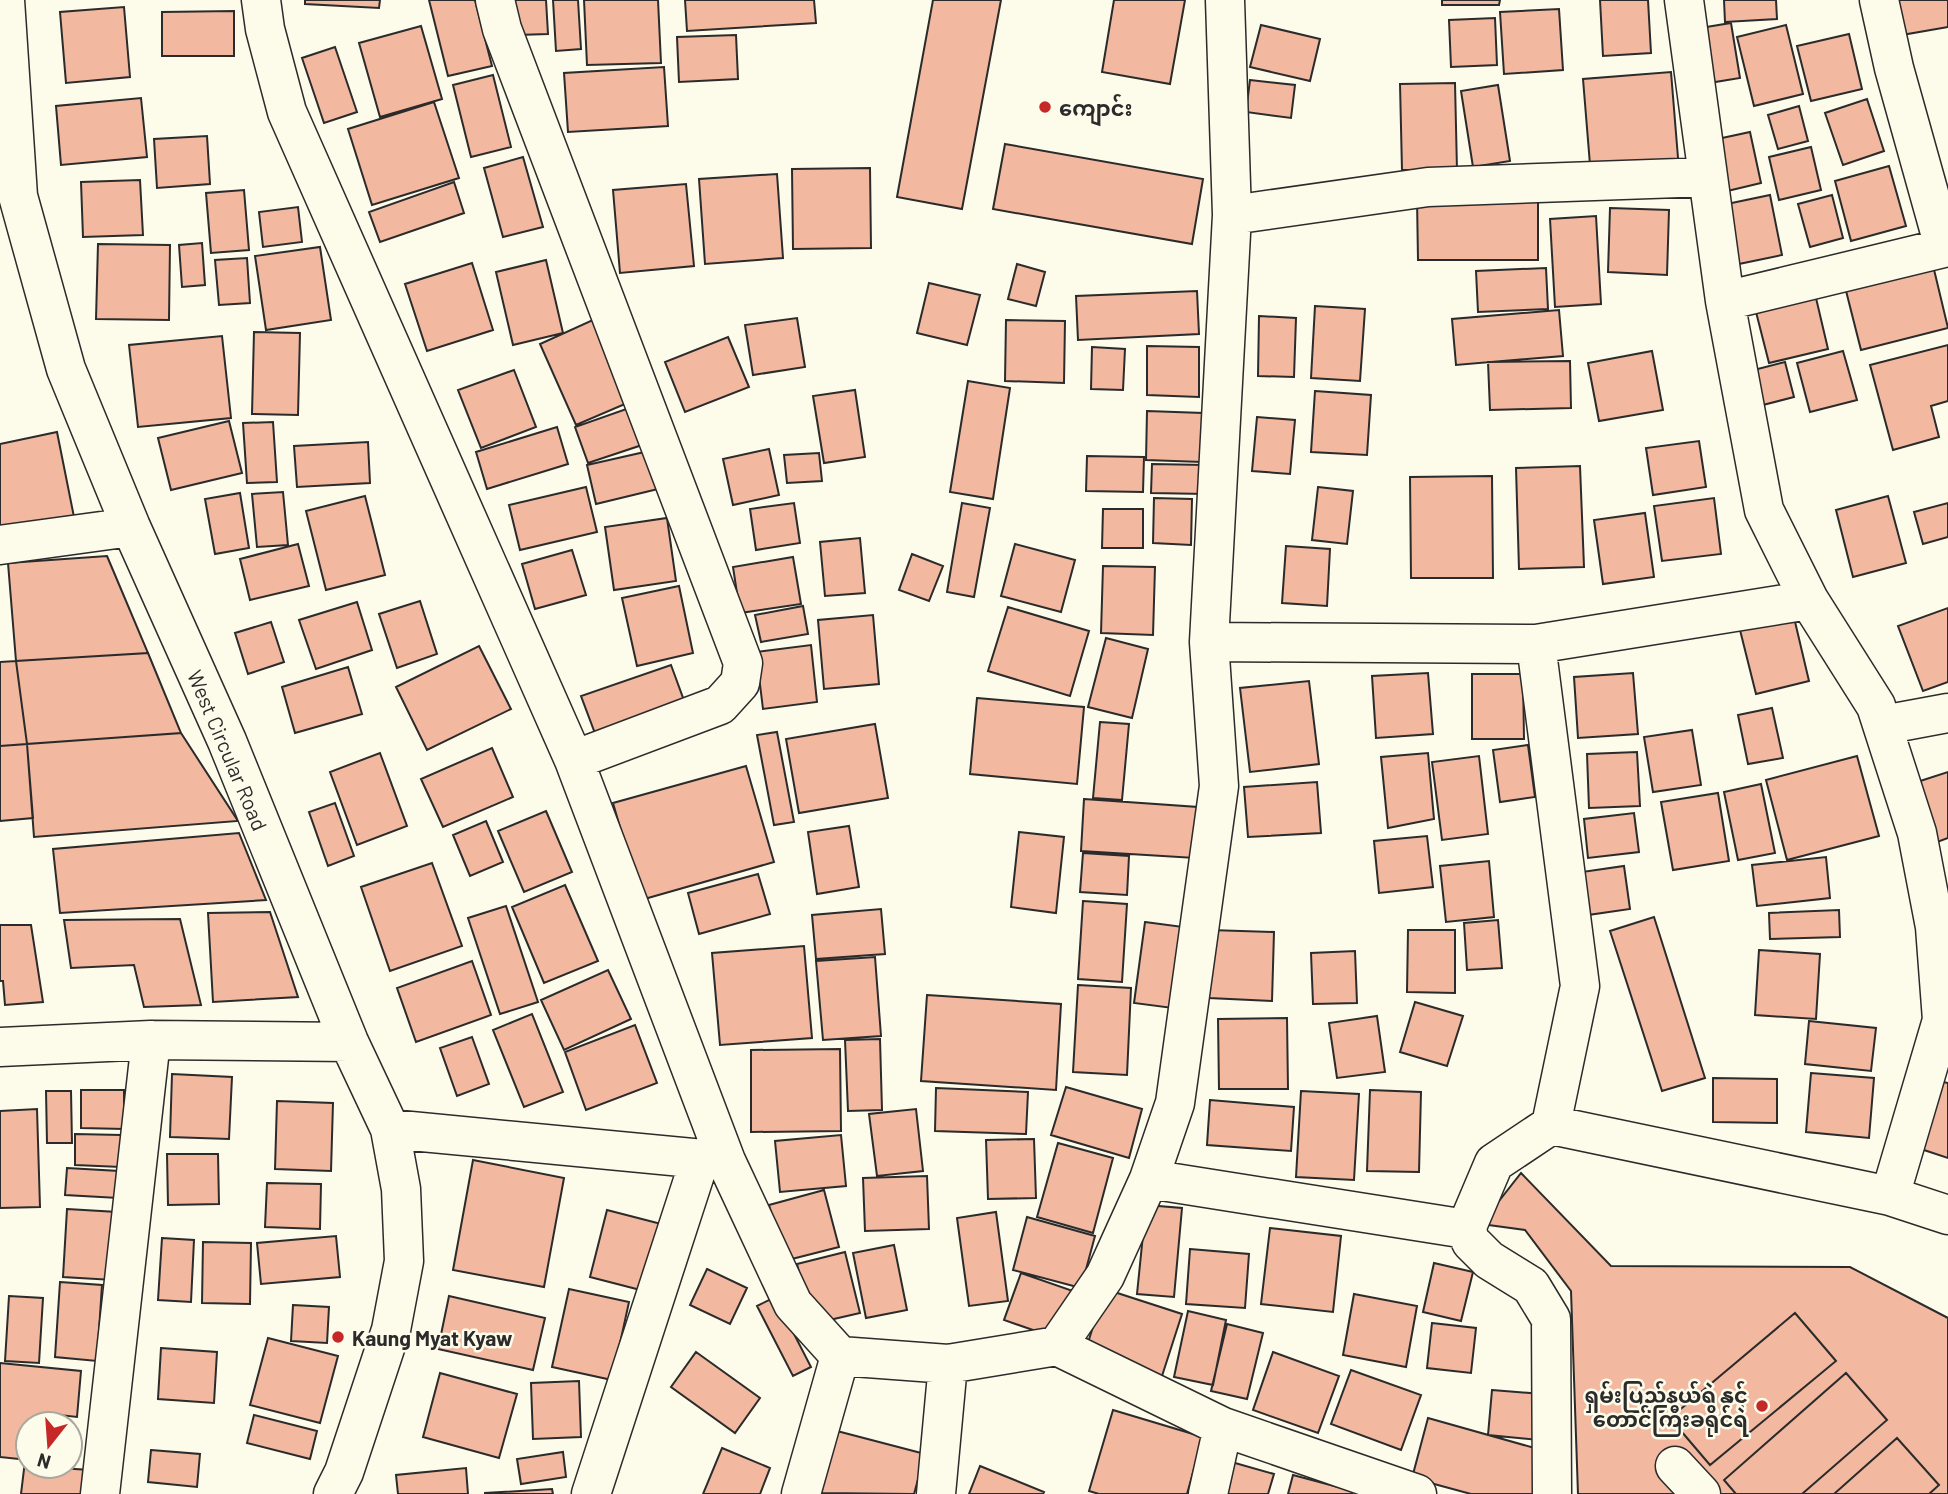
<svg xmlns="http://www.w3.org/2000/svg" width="1948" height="1494" font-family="Barlow,'Noto Sans Myanmar',sans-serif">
  <rect width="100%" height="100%" fill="#fdfbea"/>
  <path fill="#f2b8a0" stroke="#2b2b2b" stroke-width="2" d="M 305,0 L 380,0 L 379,8 L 305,4 Z
    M 429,0 L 475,0 L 492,66 L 448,76 Z
    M 514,0 L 546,0 L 548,34 L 517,35 Z
    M 553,0 L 578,0 L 581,49 L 556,51 Z
    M 584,0 L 658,0 L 661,63 L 587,65 Z
    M 685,0 L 814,0 L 816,23 L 687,31 Z
    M 933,0 L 1001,0 L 962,209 L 897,197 Z
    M 1114,0 L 1185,0 L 1170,84 L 1102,72 Z
    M 1442,0 L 1500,0 L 1499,5 L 1442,5 Z
    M 1600,0 L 1648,0 L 1651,53 L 1603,56 Z
    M 1724,0 L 1776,0 L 1777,19 L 1725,22 Z
    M 1890,0 L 1948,0 L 1948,27 L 1896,36 Z
    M 124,7 L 130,77 L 66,83 L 60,12 Z
    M 1559,9 L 1563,70 L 1504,74 L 1500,12 Z
    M 234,11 L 234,56 L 162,56 L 162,12 Z
    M 1495,18 L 1497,65 L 1451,67 L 1449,20 Z
    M 1731,23 L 1740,78 L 1709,83 L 1700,28 Z
    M 1261,25 L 1320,39 L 1310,81 L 1250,67 Z
    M 1786,25 L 1803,94 L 1754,106 L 1737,37 Z
    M 421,26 L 442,99 L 380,117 L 359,43 Z
    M 1849,34 L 1862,89 L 1811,101 L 1797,46 Z
    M 736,35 L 738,79 L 679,82 L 677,37 Z
    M 335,47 L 357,112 L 324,123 L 302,58 Z
    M 664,67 L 668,126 L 568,132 L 564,73 Z
    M 1671,72 L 1679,170 L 1591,177 L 1583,79 Z
    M 493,75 L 511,147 L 471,157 L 453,85 Z
    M 1250,80 L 1295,85 L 1291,118 L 1246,112 Z
    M 1455,83 L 1457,170 L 1402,170 L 1400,84 Z
    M 1498,85 L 1510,161 L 1473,167 L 1461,91 Z
    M 141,98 L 147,157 L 61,165 L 56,106 Z
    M 1867,99 L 1884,151 L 1843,165 L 1825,113 Z
    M 434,102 L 459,178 L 372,205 L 348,129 Z
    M 1799,106 L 1808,141 L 1778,149 L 1768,115 Z
    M 1750,132 L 1761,183 L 1719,193 L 1708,141 Z
    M 207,136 L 210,184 L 157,188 L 154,139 Z
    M 1005,144 L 1203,179 L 1192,244 L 993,209 Z
    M 1811,147 L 1821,190 L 1779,200 L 1769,157 Z
    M 523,157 L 543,227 L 503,237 L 484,168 Z
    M 1889,166 L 1906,226 L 1851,241 L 1835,181 Z
    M 870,168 L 871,248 L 793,249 L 792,169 Z
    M 777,174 L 783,258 L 705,264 L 699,179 Z
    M 140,180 L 143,235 L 83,237 L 81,182 Z
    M 454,182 L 464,213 L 380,242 L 369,212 Z
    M 686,184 L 694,266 L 620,273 L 613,190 Z
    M 244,190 L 249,250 L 211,253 L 206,193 Z
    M 1770,195 L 1782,255 L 1734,265 L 1722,205 Z
    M 1832,195 L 1843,238 L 1810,247 L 1798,204 Z
    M 1417,199 L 1538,199 L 1538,260 L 1418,260 Z
    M 298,207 L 302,242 L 263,247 L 259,212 Z
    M 1610,208 L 1669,210 L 1667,275 L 1608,272 Z
    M 1596,216 L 1601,304 L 1555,307 L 1550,219 Z
    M 202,243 L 205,285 L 182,287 L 179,245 Z
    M 98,244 L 170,245 L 169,320 L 96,319 Z
    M 320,247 L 331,320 L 266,330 L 255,256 Z
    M 1931,257 L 1948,328 L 1861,350 L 1843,279 Z
    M 247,258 L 250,303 L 219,305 L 215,260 Z
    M 546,260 L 563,333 L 513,345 L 496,272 Z
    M 472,263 L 493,330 L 427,351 L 405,284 Z
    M 1017,264 L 1045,272 L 1036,306 L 1008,299 Z
    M 1546,268 L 1548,309 L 1478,312 L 1476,271 Z
    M 929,283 L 980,295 L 967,345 L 917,333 Z
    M 1197,291 L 1199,334 L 1078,340 L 1076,296 Z
    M 1816,298 L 1828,349 L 1769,363 L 1756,312 Z
    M 1315,306 L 1365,309 L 1360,381 L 1311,378 Z
    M 1559,310 L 1563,356 L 1456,365 L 1452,319 Z
    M 1259,316 L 1296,318 L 1294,377 L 1258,376 Z
    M 797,318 L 805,367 L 753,375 L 745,325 Z
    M 595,319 L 632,401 L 576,425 L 540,344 Z
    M 1006,320 L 1065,321 L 1064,383 L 1005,381 Z
    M 254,332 L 300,333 L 298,415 L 252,414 Z
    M 222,336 L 231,418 L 138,427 L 129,345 Z
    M 728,337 L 749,387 L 685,412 L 665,362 Z
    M 1948,345 L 1948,401 L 1931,406 L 1939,437 L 1893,450 L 1870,365 Z
    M 1147,346 L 1199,347 L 1199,397 L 1147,395 Z
    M 1092,347 L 1125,349 L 1123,390 L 1091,389 Z
    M 1652,351 L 1663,410 L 1599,421 L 1588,363 Z
    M 1843,351 L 1857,400 L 1810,412 L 1797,363 Z
    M 1570,361 L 1571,408 L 1490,410 L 1488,362 Z
    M 1785,362 L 1794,397 L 1759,406 L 1750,371 Z
    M 514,370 L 536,427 L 481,448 L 458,390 Z
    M 968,381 L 1010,388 L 993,499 L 950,492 Z
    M 855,390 L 865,457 L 824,463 L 813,396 Z
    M 1315,391 L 1371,395 L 1367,455 L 1311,452 Z
    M 632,407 L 645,444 L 588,463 L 575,427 Z
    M 1147,411 L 1203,413 L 1202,462 L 1146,460 Z
    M 1257,417 L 1295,420 L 1290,474 L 1252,471 Z
    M 229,421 L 242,473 L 171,490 L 158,438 Z
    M 273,422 L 277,482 L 247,483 L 243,423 Z
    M 557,427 L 568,464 L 487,489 L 476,452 Z
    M 57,432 L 75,522 L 0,537 L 0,444 Z
    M 1699,441 L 1706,487 L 1653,495 L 1646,448 Z
    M 368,442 L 370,483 L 297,487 L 294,446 Z
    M 769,449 L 779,495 L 733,505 L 723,459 Z
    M 649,451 L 658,489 L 596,504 L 587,465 Z
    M 819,453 L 822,481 L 787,483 L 784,455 Z
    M 1087,456 L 1144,457 L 1143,492 L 1086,491 Z
    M 1152,464 L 1206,465 L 1206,494 L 1151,493 Z
    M 1580,466 L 1584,567 L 1519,569 L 1516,468 Z
    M 1492,476 L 1493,578 L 1411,578 L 1410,477 Z
    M 586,487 L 597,532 L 520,550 L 509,505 Z
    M 1318,487 L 1353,491 L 1347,544 L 1312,540 Z
    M 283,492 L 288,545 L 257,547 L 252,494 Z
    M 240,493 L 249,548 L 215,554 L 205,499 Z
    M 365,496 L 385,575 L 326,590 L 306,511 Z
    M 1888,496 L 1906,563 L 1853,577 L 1836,510 Z
    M 1154,498 L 1192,499 L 1191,545 L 1153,543 Z
    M 1714,498 L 1721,554 L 1662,561 L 1654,506 Z
    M 794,503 L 800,543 L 756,550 L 750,509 Z
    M 962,503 L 990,508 L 974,597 L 947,592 Z
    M 1948,503 L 1948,537 L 1923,544 L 1914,512 Z
    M 1103,509 L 1143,509 L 1143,548 L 1102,548 Z
    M 1645,513 L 1654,577 L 1603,584 L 1594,520 Z
    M 667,518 L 676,581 L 614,590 L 605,527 Z
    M 860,538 L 865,593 L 825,596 L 820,542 Z
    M 298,544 L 309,586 L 250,600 L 240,559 Z
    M 1015,544 L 1075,560 L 1061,612 L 1001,596 Z
    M 1286,546 L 1330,549 L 1327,606 L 1282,603 Z
    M 572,550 L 586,595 L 535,609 L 522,564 Z
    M 912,554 L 943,566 L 929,601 L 899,590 Z
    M 107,556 L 148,653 L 16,661 L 8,563 Z
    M 793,557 L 801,604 L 740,613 L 733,567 Z
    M 1103,566 L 1155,567 L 1153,635 L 1101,633 Z
    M 679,586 L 693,653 L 637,666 L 622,598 Z
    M 420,601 L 437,654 L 397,668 L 379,614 Z
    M 357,602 L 372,650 L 316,669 L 299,620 Z
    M 803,606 L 808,634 L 761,642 L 755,615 Z
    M 1008,607 L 1089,631 L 1070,696 L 988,671 Z
    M 1948,608 L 1948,682 L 1923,691 L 1898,626 Z
    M 1792,609 L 1809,681 L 1756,694 L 1738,622 Z
    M 873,615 L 879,684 L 824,689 L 818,620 Z
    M 271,622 L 284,662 L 248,674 L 235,633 Z
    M 1106,638 L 1148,649 L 1132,718 L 1088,707 Z
    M 811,645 L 817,702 L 763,709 L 756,652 Z
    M 479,646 L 511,709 L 427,750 L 396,687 Z
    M 148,653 L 181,733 L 27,744 L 16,661 Z
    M 16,661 L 27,744 L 0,746 L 0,662 Z
    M 671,665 L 686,706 L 596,736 L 581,696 Z
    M 348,667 L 362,714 L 295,733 L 282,687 Z
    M 1428,673 L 1433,734 L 1376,738 L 1372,676 Z
    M 1633,673 L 1638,734 L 1578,738 L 1574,677 Z
    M 1472,674 L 1523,674 L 1524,739 L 1472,739 Z
    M 1309,681 L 1319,764 L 1250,772 L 1240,688 Z
    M 977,698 L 1084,707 L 1077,784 L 970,774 Z
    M 1772,708 L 1783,758 L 1748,764 L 1738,715 Z
    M 1100,722 L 1129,724 L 1122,800 L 1093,798 Z
    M 875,724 L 888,798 L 799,813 L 786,739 Z
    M 1692,730 L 1701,785 L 1653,792 L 1644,737 Z
    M 777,732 L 794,822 L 774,825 L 757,735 Z
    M 181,733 L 238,821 L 34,837 L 27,744 Z
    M 27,744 L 33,818 L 0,821 L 0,746 Z
    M 1528,745 L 1535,797 L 1500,802 L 1493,750 Z
    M 492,748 L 513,797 L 443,827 L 421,779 Z
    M 1637,752 L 1640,806 L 1589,808 L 1587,754 Z
    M 380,753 L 407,826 L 357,845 L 330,772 Z
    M 1428,753 L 1434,819 L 1388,828 L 1381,757 Z
    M 1479,756 L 1488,834 L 1442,840 L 1432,762 Z
    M 1857,756 L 1879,836 L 1787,860 L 1766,780 Z
    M 746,766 L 774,862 L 641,900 L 613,803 Z
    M 1948,772 L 1948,838 L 1932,844 L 1911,784 Z
    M 1317,782 L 1321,833 L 1248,837 L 1244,787 Z
    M 1761,784 L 1775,853 L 1738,860 L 1724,792 Z
    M 1718,793 L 1729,861 L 1673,870 L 1661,802 Z
    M 1084,799 L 1198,807 L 1195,858 L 1081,851 Z
    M 335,803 L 354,856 L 328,866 L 309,812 Z
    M 546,811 L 572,872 L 524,892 L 498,831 Z
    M 1634,813 L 1639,852 L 1588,858 L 1584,819 Z
    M 486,821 L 503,862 L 470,876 L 453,835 Z
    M 849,826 L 859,887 L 817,894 L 808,832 Z
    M 1019,832 L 1064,837 L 1056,913 L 1011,907 Z
    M 239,833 L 266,900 L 60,913 L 53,849 Z
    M 1427,836 L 1433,887 L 1379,893 L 1374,841 Z
    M 1083,853 L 1129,856 L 1127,895 L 1080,892 Z
    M 1826,857 L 1830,898 L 1757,906 L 1752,865 Z
    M 1489,861 L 1494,917 L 1446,922 L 1440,866 Z
    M 432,863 L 462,946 L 390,971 L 361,887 Z
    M 1624,866 L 1630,909 L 1581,916 L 1575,873 Z
    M 758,874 L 770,914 L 699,934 L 688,893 Z
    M 565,885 L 598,961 L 544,983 L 512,907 Z
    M 1083,901 L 1127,904 L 1122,982 L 1078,979 Z
    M 506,906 L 538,1002 L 500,1014 L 468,918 Z
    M 881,909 L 885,954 L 816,959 L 812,915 Z
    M 1839,910 L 1840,937 L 1770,939 L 1769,913 Z
    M 270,912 L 298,997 L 213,1002 L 208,913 Z
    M 1654,917 L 1705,1078 L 1662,1091 L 1610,931 Z
    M 180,919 L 201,1005 L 144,1007 L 134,965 L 71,968 L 64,920 Z
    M 1498,920 L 1502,968 L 1467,970 L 1464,923 Z
    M 1145,922 L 1191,928 L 1180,1009 L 1134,1003 Z
    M 0,925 L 31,925 L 43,1002 L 5,1005 L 3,981 L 0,981 Z
    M 1210,930 L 1274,932 L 1272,1001 L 1209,998 Z
    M 1408,930 L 1455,930 L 1455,993 L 1407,992 Z
    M 804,946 L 812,1038 L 720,1045 L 712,953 Z
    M 1759,950 L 1820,954 L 1816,1019 L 1755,1015 Z
    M 1355,951 L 1357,1003 L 1313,1004 L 1311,953 Z
    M 875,957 L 881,1036 L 823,1040 L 816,961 Z
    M 472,961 L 491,1015 L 416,1042 L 397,988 Z
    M 608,970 L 631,1019 L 564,1050 L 541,1000 Z
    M 1078,985 L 1131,988 L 1127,1075 L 1073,1072 Z
    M 927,995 L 1061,1004 L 1056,1090 L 921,1081 Z
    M 1415,1002 L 1463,1016 L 1447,1066 L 1400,1052 Z
    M 532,1014 L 563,1092 L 524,1107 L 493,1030 Z
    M 1377,1016 L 1385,1072 L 1337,1078 L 1329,1023 Z
    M 1287,1018 L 1288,1089 L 1219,1089 L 1218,1019 Z
    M 1809,1021 L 1876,1028 L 1871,1071 L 1805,1064 Z
    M 635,1025 L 657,1083 L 586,1110 L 565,1052 Z
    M 472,1037 L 489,1084 L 457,1096 L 440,1048 Z
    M 880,1039 L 882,1110 L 848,1111 L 845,1040 Z
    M 840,1049 L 841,1131 L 751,1132 L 751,1050 Z
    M 1811,1073 L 1874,1078 L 1869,1138 L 1806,1132 Z
    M 172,1074 L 232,1077 L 229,1139 L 170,1137 Z
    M 1713,1078 L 1777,1079 L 1777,1123 L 1713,1122 Z
    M 1943,1082 L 1948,1083 L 1948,1158 L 1921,1149 Z
    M 1066,1087 L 1142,1109 L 1129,1158 L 1051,1135 Z
    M 936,1088 L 1028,1092 L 1026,1134 L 935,1131 Z
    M 81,1090 L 124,1090 L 124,1129 L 81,1128 Z
    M 1370,1090 L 1421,1092 L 1419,1172 L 1367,1171 Z
    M 46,1091 L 71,1091 L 72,1143 L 47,1143 Z
    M 1301,1091 L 1359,1094 L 1354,1180 L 1296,1177 Z
    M 1210,1100 L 1294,1107 L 1291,1151 L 1207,1145 Z
    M 277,1101 L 333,1103 L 331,1171 L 275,1169 Z
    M 37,1109 L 40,1207 L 0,1208 L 0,1111 Z
    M 916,1109 L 923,1171 L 877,1176 L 869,1114 Z
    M 75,1134 L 121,1135 L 121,1167 L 75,1165 Z
    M 841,1135 L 846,1186 L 780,1192 L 775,1141 Z
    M 1034,1139 L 1036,1198 L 988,1199 L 986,1140 Z
    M 1058,1143 L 1113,1158 L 1093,1233 L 1037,1217 Z
    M 167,1154 L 218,1154 L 219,1204 L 168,1205 Z
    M 473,1160 L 564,1178 L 544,1287 L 453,1270 Z
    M 67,1168 L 119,1171 L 118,1198 L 65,1195 Z
    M 1521,1173 L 1611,1266 L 1850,1267 L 1948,1318 L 1948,1494 L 1578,1494 L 1571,1291 L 1525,1230 L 1481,1224 Z
    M 927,1176 L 929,1229 L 865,1231 L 863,1178 Z
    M 267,1183 L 321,1184 L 320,1229 L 265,1227 Z
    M 824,1190 L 839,1247 L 784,1261 L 769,1205 Z
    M 1146,1205 L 1182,1208 L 1174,1297 L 1137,1294 Z
    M 67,1209 L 117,1212 L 113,1280 L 63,1277 Z
    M 607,1210 L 669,1226 L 652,1293 L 590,1277 Z
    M 996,1212 L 1008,1301 L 969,1306 L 957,1218 Z
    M 1027,1217 L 1095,1236 L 1081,1288 L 1013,1270 Z
    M 1270,1228 L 1341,1236 L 1333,1312 L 1261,1304 Z
    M 336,1236 L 340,1277 L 261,1284 L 257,1243 Z
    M 162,1238 L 194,1240 L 191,1302 L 158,1300 Z
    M 203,1242 L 251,1243 L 250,1304 L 202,1303 Z
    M 894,1245 L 907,1310 L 866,1318 L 853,1253 Z
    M 1190,1249 L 1249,1254 L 1245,1308 L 1186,1304 Z
    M 845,1252 L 860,1313 L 812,1324 L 797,1264 Z
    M 1434,1263 L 1473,1272 L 1461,1321 L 1423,1312 Z
    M 707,1269 L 747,1288 L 730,1324 L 690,1305 Z
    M 1021,1273 L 1073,1291 L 1056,1338 L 1004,1320 Z
    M 60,1282 L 102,1285 L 97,1361 L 55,1357 Z
    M 569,1289 L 629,1302 L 612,1380 L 552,1367 Z
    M 1105,1289 L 1182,1314 L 1162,1376 L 1085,1352 Z
    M 1354,1294 L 1417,1306 L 1406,1367 L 1343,1355 Z
    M 9,1296 L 43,1298 L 39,1363 L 5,1361 Z
    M 449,1296 L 545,1318 L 533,1370 L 438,1349 Z
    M 775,1297 L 811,1367 L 793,1376 L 757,1306 Z
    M 293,1305 L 329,1307 L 327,1343 L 291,1341 Z
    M 1188,1311 L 1226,1320 L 1213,1385 L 1174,1377 Z
    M 1795,1313 L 1836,1361 L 1710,1465 L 1670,1418 Z
    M 1432,1323 L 1476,1328 L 1471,1373 L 1427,1368 Z
    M 1227,1324 L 1263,1333 L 1247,1399 L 1211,1391 Z
    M 268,1338 L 338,1356 L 320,1423 L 250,1405 Z
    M 161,1348 L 217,1352 L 214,1403 L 158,1399 Z
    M 696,1352 L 760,1398 L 735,1433 L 671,1387 Z
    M 1273,1352 L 1339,1376 L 1318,1433 L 1253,1410 Z
    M 0,1363 L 81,1371 L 77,1417 L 51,1414 L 50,1424 L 28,1424 L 28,1460 L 0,1457 Z
    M 1351,1370 L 1421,1395 L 1401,1450 L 1331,1424 Z
    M 440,1373 L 517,1394 L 499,1458 L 423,1437 Z
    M 1846,1373 L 1887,1420 L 1802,1494 L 1736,1494 L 1724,1480 Z
    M 579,1381 L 581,1437 L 533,1439 L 531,1383 Z
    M 1492,1390 L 1542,1394 L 1538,1440 L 1488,1435 Z
    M 1113,1410 L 1203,1437 L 1187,1494 L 1099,1494 L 1089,1491 Z
    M 254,1415 L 317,1431 L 310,1459 L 247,1443 Z
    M 1428,1418 L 1545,1451 L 1533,1494 L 1471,1494 L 1412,1478 Z
    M 837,1431 L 925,1454 L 914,1494 L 821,1493 Z
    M 1897,1438 L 1939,1485 L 1929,1494 L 1834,1494 Z
    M 722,1448 L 770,1468 L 760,1494 L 703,1494 Z
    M 151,1450 L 200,1454 L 197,1487 L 148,1482 Z
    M 563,1452 L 566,1477 L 521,1484 L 517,1459 Z
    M 25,1461 L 28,1466 L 90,1470 L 87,1494 L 21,1494 Z
    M 1228,1461 L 1274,1474 L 1268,1494 L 1218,1494 Z
    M 980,1466 L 1044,1492 L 1043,1494 L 969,1494 Z
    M 466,1468 L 468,1494 L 398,1494 L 396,1475 Z
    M 1293,1475 L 1353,1491 L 1352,1494 L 1288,1494 Z
    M 552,1489 L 553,1494 L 485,1494 L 485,1493 Z"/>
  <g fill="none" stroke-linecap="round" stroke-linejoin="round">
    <g stroke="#2b2b2b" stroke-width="41">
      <path id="minor" d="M 5,0 L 18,196 L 66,369 L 131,527 L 227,741 L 349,1042 L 390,1129 L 401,1189 L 404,1261 L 391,1330 L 344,1472 L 333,1494
        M 261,0 L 265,29 L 287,112 L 574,760 L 726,1161 L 793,1304 L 840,1356 L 948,1364 L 1057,1346 L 1223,1427 L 1417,1494
        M 495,0 L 502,29 L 743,663 L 740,683 L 720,705 L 574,760
        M 1684,0 L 1725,301 L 1764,510 L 1809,600 L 1876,706 L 1917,833 L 1935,927 L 1942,1020 L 1890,1196
        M 1879,0 L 1894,68 L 1944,247
        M 1232,215 L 1428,187 L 1707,177
        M 1725,301 L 1948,247
        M 0,545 L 131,527
        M 1209,642 L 1536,644 L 1809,600
        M 1536,644 L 1580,986 L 1551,1125
        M 1883,725 L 1948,713
        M 0,1047 L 151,1040 L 349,1042
        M 390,1129 L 724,1161
        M 1149,1179 L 1466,1229
        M 1057,1346 L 1105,1276 L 1149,1179 L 1175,1103 L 1219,786 L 1209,642 L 1232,215 L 1225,0
        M 1675,1466 L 1701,1494
        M 100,1494 L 151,1040
        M 591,1494 L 700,1159
        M 801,1494 L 840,1356
        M 936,1494 L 948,1364
        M 1208,1494 L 1223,1427
        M 1552,1494 L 1551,1319 L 1531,1286 L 1489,1260 L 1471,1242 L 1466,1229 L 1494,1163 L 1551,1125 L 1890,1196 L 1948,1215"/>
    </g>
    <use href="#minor" stroke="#fdfbea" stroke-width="38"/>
  </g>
  <g fill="#c62828" stroke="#fdfbea" stroke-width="2.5">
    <circle cx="1045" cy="107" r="7"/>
    <circle cx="338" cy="1337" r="7"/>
    <circle cx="1762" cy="1406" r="7"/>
  </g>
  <g text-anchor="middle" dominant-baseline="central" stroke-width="5" stroke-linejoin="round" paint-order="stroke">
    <g font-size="21" font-weight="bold" fill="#2b2b2b" stroke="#fdfbea" text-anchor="start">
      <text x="1059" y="107">ကျောင်း</text>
      <text x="352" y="1337">Kaung Myat Kyaw</text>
      <text x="1748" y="1394" text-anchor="end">ရှမ်းပြည်နယ်ရဲ နှင့်<tspan x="1748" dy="24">တောင်ကြီးခရိုင်ရဲ</tspan></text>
    </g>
    <g font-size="21" fill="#2b2b2b" stroke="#fdfbea">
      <text transform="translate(228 750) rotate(67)">West Circular Road</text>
    </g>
  </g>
  <g transform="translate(49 1445) rotate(197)"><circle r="33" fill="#fdfbea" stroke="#a9a89e" stroke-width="2"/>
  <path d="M0-5L12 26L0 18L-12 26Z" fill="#c62828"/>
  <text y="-10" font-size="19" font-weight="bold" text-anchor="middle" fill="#2b2b2b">N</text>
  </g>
</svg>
